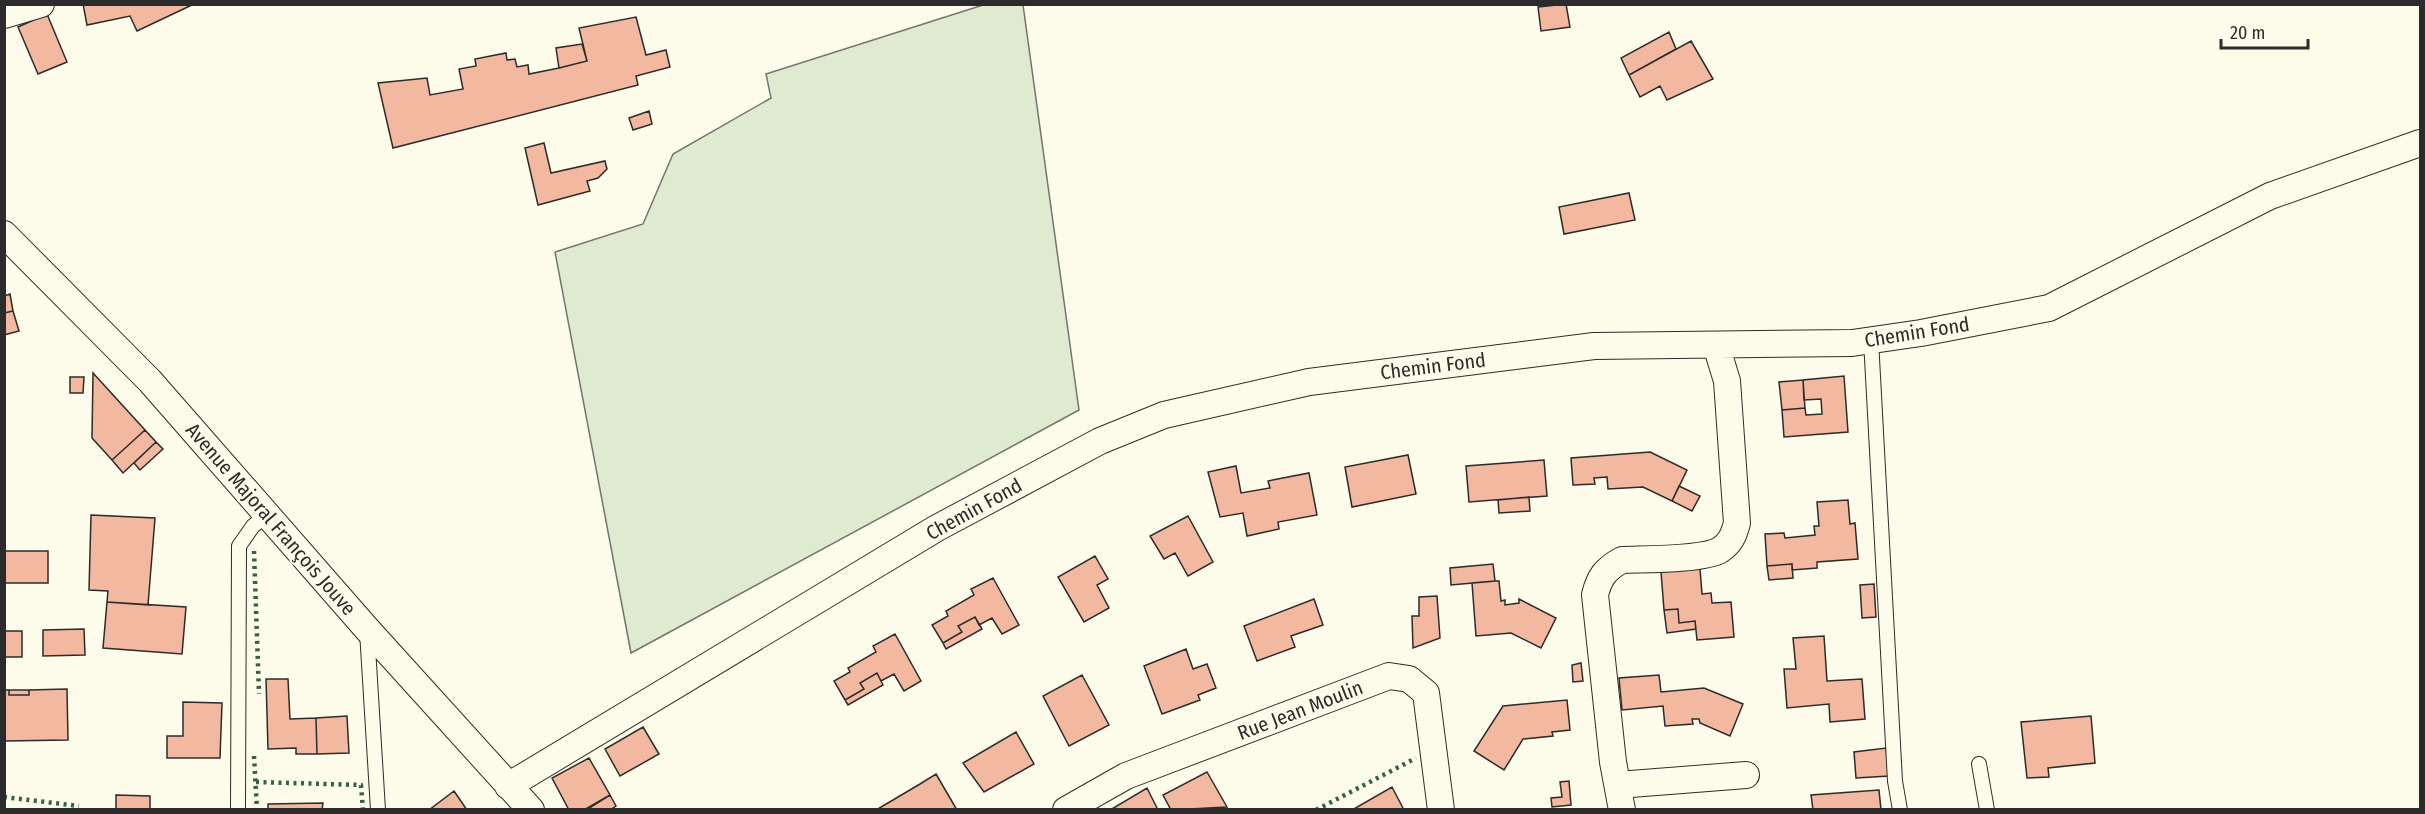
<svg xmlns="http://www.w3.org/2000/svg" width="2425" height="814" font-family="'Fira Sans Condensed',sans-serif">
  <rect width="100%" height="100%" fill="#fdfbea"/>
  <path fill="#deebd1" stroke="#74746e" stroke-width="1.5" d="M 983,5 L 1023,5 L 1079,410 L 631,653 L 555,252 L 643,224 L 673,154 L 771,98 L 766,74 Z"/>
  <path fill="#f2b8a0" stroke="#2b2b2b" stroke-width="1.5" d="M 83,4 L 194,4 L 137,31 L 130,16 L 87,25 Z
    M 1566,4 L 1570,27 L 1541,31 L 1538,7 Z
    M 47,14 L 67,62 L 38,74 L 18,27 Z
    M 636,17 L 646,55 L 666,50 L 670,67 L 636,76 L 638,85 L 393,148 L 378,83 L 427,78 L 430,95 L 463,89 L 459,69 L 476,66 L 475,59 L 506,53 L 507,60 L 515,59 L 517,67 L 528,65 L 529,74 L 559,68 L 587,61 L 579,28 Z
    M 1669,32 L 1676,49 L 1629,75 L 1621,58 Z
    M 1691,41 L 1713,79 L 1667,100 L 1660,86 L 1640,97 L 1629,75 Z
    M 582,44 L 587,61 L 559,68 L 556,48 Z
    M 649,111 L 652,124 L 633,130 L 629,118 Z
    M 544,143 L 551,173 L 605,161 L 607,169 L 598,178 L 587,181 L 590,191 L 538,205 L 525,148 Z
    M 1629,193 L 1635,220 L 1564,234 L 1559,207 Z
    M 10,294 L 13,311 L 4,313 L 4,296 Z
    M 13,311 L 19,331 L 4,335 L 4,313 Z
    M 93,373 L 145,430 L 112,460 L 92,438 Z
    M 1844,376 L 1848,432 L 1784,437 L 1782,410 L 1805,408 L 1806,415 L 1822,414 L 1821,399 L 1804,400 L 1803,380 Z
    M 70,377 L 84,377 L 83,393 L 70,393 Z
    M 1803,380 L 1805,408 L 1782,410 L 1779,382 Z
    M 145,430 L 156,442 L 123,473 L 112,460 Z
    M 156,442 L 163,449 L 140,470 L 134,463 Z
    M 1650,452 L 1687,470 L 1672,501 L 1643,487 L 1608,489 L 1607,477 L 1594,478 L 1595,484 L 1573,485 L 1571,458 Z
    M 1408,455 L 1416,494 L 1352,507 L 1345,467 Z
    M 1544,460 L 1547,496 L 1469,502 L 1466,466 Z
    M 1236,466 L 1241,493 L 1270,488 L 1268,481 L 1309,473 L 1317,515 L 1278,522 L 1279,529 L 1247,536 L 1243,513 L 1220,517 L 1208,472 Z
    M 1679,486 L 1700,496 L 1692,511 L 1672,501 Z
    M 1529,497 L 1530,511 L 1499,513 L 1498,500 Z
    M 1848,500 L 1850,524 L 1855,523 L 1858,559 L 1817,562 L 1817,568 L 1792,570 L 1792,564 L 1767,566 L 1765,534 L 1784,533 L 1785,538 L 1815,535 L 1814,526 L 1819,526 L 1817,502 Z
    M 91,515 L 155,518 L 148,605 L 107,602 L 108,591 L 89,590 Z
    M 1188,516 L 1213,562 L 1188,576 L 1175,553 L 1164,559 L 1150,536 Z
    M 4,551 L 48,551 L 48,583 L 4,583 Z
    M 1095,556 L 1108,579 L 1097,585 L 1109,608 L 1084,622 L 1058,577 Z
    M 1493,564 L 1495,581 L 1451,585 L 1450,568 Z
    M 1792,564 L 1793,578 L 1769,580 L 1767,566 Z
    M 1700,569 L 1702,594 L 1711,593 L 1712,603 L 1731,602 L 1734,637 L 1697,640 L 1695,621 L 1679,623 L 1678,609 L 1664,610 L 1661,572 Z
    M 993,578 L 1019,625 L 1002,634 L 992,618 L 979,625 L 975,617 L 958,626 L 962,632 L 943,643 L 932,625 L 948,616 L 946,611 L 974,595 L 971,589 Z
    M 1495,581 L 1499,581 L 1501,601 L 1505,600 L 1505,605 L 1519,603 L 1519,599 L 1556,618 L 1541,648 L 1511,633 L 1476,636 L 1472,583 Z
    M 1874,584 L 1876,617 L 1862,618 L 1860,585 Z
    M 1437,596 L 1440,638 L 1413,648 L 1412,616 L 1419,616 L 1419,597 Z
    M 1314,599 L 1323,625 L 1291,636 L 1295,647 L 1257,661 L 1244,626 Z
    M 107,602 L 186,607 L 182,654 L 103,648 Z
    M 1678,609 L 1679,623 L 1695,621 L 1696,629 L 1667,633 L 1664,610 Z
    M 975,617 L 982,629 L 946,649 L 943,643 L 962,632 L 958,626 Z
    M 84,629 L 85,655 L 43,656 L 43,630 Z
    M 4,631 L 22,631 L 22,657 L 4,657 Z
    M 895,634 L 921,681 L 904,691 L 894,674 L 881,681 L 877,673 L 860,683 L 864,689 L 845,700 L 834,681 L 850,672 L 848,668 L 876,652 L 873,646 Z
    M 1824,636 L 1827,681 L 1862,679 L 1865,719 L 1830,722 L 1829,704 L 1787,708 L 1784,669 L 1796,669 L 1793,638 Z
    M 1186,649 L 1193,669 L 1207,664 L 1216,688 L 1198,695 L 1200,700 L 1162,714 L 1144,666 Z
    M 1581,663 L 1583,681 L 1573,682 L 1572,665 Z
    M 877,673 L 883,685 L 848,705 L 845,700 L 864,689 L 860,683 Z
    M 1082,675 L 1109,725 L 1069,746 L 1043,696 Z
    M 1659,675 L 1661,692 L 1704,688 L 1743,704 L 1730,736 L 1700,723 L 1699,719 L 1692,719 L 1693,724 L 1665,726 L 1663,706 L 1622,710 L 1619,678 Z
    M 266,679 L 288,679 L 290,719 L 316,718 L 317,754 L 296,754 L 296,748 L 268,749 Z
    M 67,689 L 68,740 L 4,741 L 4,690 L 9,690 L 9,695 L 29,695 L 29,690 Z
    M 9,690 L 29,690 L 29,695 L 9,695 Z
    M 1567,700 L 1570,730 L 1552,732 L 1553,736 L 1523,739 L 1504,770 L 1474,751 L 1503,706 Z
    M 183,702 L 222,703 L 220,758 L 167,758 L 167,736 L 183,736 Z
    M 347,716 L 349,753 L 317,754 L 316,718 Z
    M 2091,716 L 2095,763 L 2048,768 L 2049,777 L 2027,778 L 2021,722 Z
    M 643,727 L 659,754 L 620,776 L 605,749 Z
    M 1016,732 L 1034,764 L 984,792 L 963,763 Z
    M 1886,748 L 1889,776 L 1856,778 L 1854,752 Z
    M 589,758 L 610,795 L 584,810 L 569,810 L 552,778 Z
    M 1207,772 L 1227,807 L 1171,810 L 1163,795 Z
    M 936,774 L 957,810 L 876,810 L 920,784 Z
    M 1569,781 L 1571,805 L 1552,807 L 1551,798 L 1562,797 L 1560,782 Z
    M 1392,787 L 1404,810 L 1352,810 Z
    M 1147,788 L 1158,810 L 1110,810 Z
    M 1879,790 L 1881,810 L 1813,810 L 1811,795 Z
    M 454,791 L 467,810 L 429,810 Z
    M 116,795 L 150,796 L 150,810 L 116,810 Z
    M 610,795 L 616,806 L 610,810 L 586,810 Z
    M 323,803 L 322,810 L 268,810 L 268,804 Z"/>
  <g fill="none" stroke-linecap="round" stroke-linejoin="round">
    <g stroke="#2b2b2b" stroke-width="16">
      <path id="service" d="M 1871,340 L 1895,781 L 1900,810
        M 367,631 L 378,810
        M 1979,764 L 1987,810
        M 238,810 L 239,546 L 253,526 L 267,515"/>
    </g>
    <g stroke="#2b2b2b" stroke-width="28">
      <path id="minor" d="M 4,15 L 41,4
        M 4,234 L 150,381 L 367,629 L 531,810
        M 1618,785 L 1746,775
        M 508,786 L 937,528 L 1100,441 L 1164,415 L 1309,382 L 1594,346 L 1852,343 L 1921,333 L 2049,308 L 2270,196 L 2420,143
        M 1066,810 L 1126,776 L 1389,676 L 1409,679 L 1426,693 L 1441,810
        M 1622,810 L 1613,762 L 1595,595 C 1599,578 1605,569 1622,560 C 1644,559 1703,560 1720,550 C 1731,543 1734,534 1737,523 L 1727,381 L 1716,345"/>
    </g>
    <use href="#service" stroke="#fdfbea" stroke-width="14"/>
    <use href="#minor" stroke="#fdfbea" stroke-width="26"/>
    <path stroke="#34623c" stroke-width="4.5" stroke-dasharray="3 4.5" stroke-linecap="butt" d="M 254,551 L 259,694
      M 254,756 L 257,810
      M 256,782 L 361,785 L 363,810
      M 4,797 L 79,806
      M 1316,810 L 1416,758"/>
  </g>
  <g text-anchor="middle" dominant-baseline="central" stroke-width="4.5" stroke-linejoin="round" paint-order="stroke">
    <g font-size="20" fill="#2b2b2b" stroke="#fdfbea">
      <text transform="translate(1917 332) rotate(-9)">Chemin Fond</text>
      <text transform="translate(1433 366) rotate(-7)">Chemin Fond</text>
      <text transform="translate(974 509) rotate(-29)">Chemin Fond</text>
      <text transform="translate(271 519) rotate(49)">Avenue Majoral François Jouve</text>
      <text transform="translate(1300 710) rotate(-21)">Rue Jean Moulin</text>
    </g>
  </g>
  <rect width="2425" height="814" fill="none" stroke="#2b2b2b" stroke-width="12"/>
  <path d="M2221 39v9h87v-9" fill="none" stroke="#2b2b2b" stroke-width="3"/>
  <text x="2230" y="39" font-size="18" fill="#2b2b2b" stroke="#fdfbea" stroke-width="4.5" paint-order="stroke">20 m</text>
</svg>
